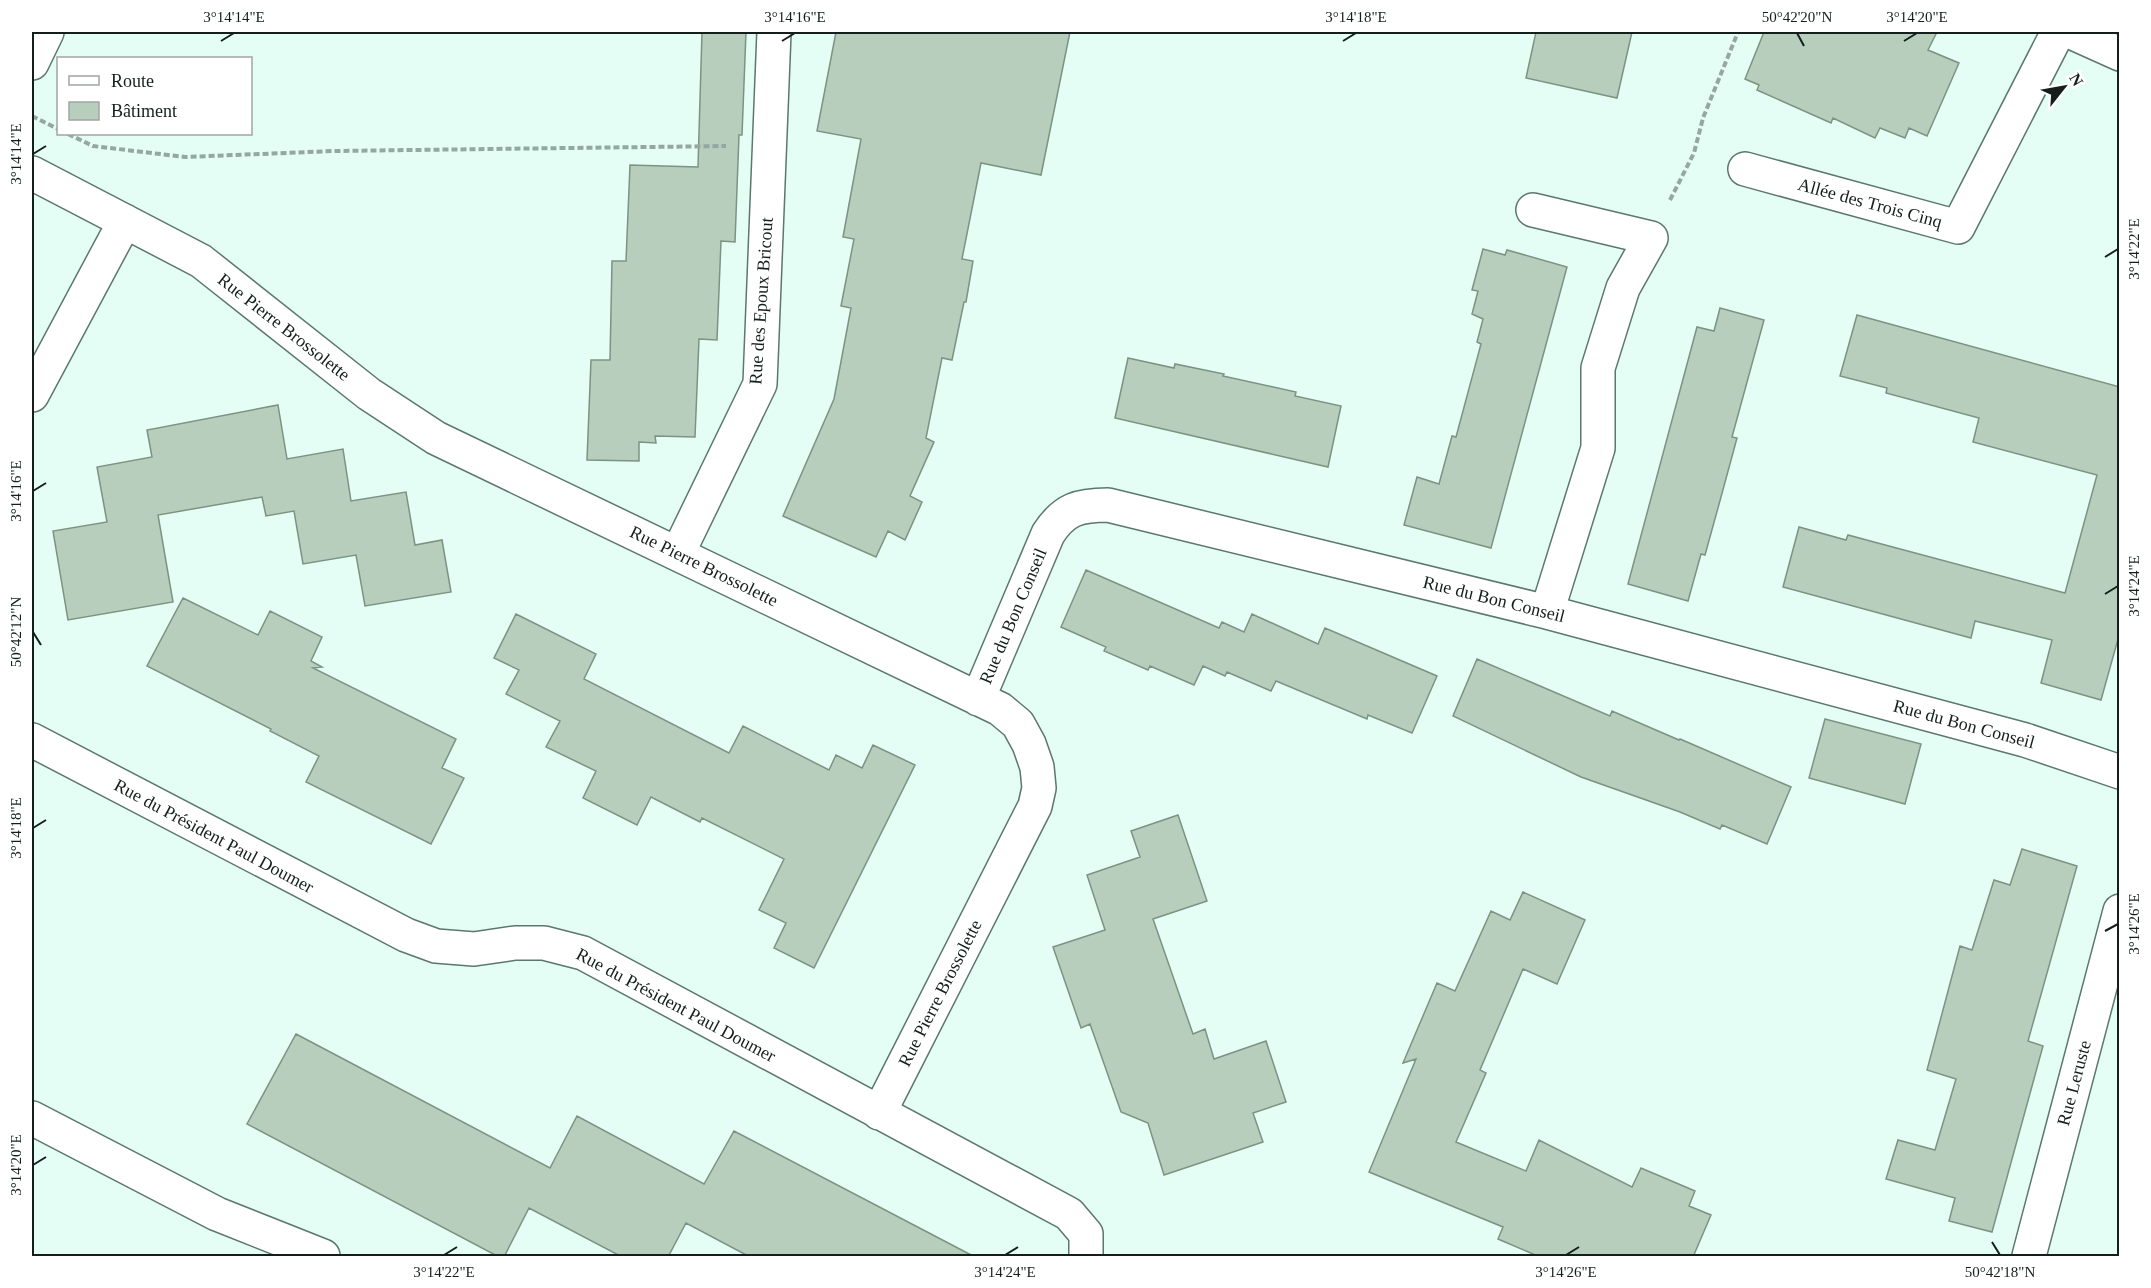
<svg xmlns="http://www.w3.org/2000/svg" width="2151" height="1288" font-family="'Times New Roman',serif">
  <rect width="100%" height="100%" fill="#e5fef5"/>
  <path fill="#b7cebc" stroke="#7d9282" stroke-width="1.5" d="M 702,32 L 746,32 L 742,135 L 739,135 L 735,242 L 721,241 L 717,340 L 699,339 L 695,437 L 655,436 L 656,443 L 639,442 L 639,461 L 587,460 L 591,360 L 610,360 L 612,261 L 626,261 L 630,165 L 698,167 Z
    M 836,32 L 1070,32 L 1041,175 L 981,163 L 962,259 L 973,261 L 966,302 L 964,302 L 952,360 L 942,358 L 926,438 L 934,442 L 910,496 L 922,502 L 905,540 L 888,531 L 876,557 L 783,516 L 834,399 L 851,308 L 841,306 L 854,239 L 843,237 L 861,139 L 817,131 Z
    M 1536,32 L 1632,32 L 1617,98 L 1526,78 Z
    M 1764,32 L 1937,32 L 1928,50 L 1959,63 L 1927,136 L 1909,128 L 1905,138 L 1880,128 L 1875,138 L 1833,118 L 1831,123 L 1757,90 L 1759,85 L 1745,79 Z
    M 1483,249 L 1505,255 L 1507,250 L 1567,267 L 1491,548 L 1404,525 L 1417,477 L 1439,484 L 1452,436 L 1456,437 L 1481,344 L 1477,342 L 1483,319 L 1472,314 L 1478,291 L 1472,290 Z
    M 1720,308 L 1764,320 L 1732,437 L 1737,438 L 1721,497 L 1705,555 L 1701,554 L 1688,601 L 1628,584 L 1697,327 L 1714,331 Z
    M 1857,315 L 2120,387 L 2120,632 L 2101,700 L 2041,683 L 2052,640 L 1975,621 L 1971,638 L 1783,587 L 1799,527 L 1846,540 L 1848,535 L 1874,542 L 2065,593 L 2097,475 L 1973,442 L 1979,418 L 1886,393 L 1887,388 L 1840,376 Z
    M 1128,358 L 1174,368 L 1175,364 L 1224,374 L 1223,376 L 1296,392 L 1295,396 L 1341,406 L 1328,467 L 1115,418 Z
    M 278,405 L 287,459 L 343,449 L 351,501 L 406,492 L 415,545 L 442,540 L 451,592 L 365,606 L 356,555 L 303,564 L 294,511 L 266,516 L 262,497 L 158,515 L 173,602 L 68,620 L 53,531 L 107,522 L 97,467 L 152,457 L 147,430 Z
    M 1086,570 L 1219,628 L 1222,622 L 1244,632 L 1252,614 L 1318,644 L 1325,628 L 1437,676 L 1412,733 L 1368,715 L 1367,719 L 1276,681 L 1271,691 L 1227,672 L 1225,676 L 1203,666 L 1194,685 L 1150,666 L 1148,670 L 1104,651 L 1106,647 L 1061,627 Z
    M 183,598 L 258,635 L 270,611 L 322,637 L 311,661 L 322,667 L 313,668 L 456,739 L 442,768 L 464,778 L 431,844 L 306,782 L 319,756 L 270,731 L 271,729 L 147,666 Z
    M 516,614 L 596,654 L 584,679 L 729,753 L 743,726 L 829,770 L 836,755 L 862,768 L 873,745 L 915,765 L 814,968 L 774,948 L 786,923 L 759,910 L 784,859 L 702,818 L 700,822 L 651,797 L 637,825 L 583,798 L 596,771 L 546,747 L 560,721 L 506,694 L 519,670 L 494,658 Z
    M 1477,659 L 1610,716 L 1612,711 L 1679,740 L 1680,739 L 1791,787 L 1767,844 L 1722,825 L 1720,829 L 1680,812 L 1581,777 L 1453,716 Z
    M 1825,719 L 1921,744 L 1905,804 L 1809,778 Z
    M 1178,815 L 1207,901 L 1153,919 L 1193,1034 L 1205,1029 L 1214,1059 L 1266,1041 L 1286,1102 L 1253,1113 L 1263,1142 L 1164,1175 L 1148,1123 L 1121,1112 L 1090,1024 L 1081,1028 L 1053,947 L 1105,930 L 1087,875 L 1140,857 L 1131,831 Z
    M 2022,849 L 2077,866 L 2028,1041 L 2043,1046 L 1992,1232 L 1949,1221 L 1955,1198 L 1886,1179 L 1898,1140 L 1935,1150 L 1956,1079 L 1927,1070 L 1960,946 L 1972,950 L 1994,880 L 2010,885 Z
    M 1523,892 L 1585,920 L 1557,984 L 1523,969 L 1480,1070 L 1486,1073 L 1456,1142 L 1526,1171 L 1539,1140 L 1632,1187 L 1641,1168 L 1695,1191 L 1689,1206 L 1711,1215 L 1693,1257 L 1540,1257 L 1498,1239 L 1503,1227 L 1369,1172 L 1416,1059 L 1403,1063 L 1437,983 L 1455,991 L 1491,911 L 1510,920 Z
    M 296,1034 L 550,1168 L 577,1116 L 704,1184 L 734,1131 L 975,1257 L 750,1257 L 686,1223 L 668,1257 L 622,1257 L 529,1208 L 504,1257 L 499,1257 L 247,1124 Z"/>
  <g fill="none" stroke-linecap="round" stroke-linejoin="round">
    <g stroke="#5b776e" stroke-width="36">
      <path id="street" d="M 2071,32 L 2120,54
        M 32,63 L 47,32
        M 1745,169 L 1958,227 L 2058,32
        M 32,173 L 201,261 L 369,394 L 436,438 L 1000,709 L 1018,724 L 1029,744 L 1037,767 L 1039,788 L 1035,806 L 879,1113
        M 1533,210 L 1651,238 L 1623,288 L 1598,368 L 1598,448 L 1547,612
        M 32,395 L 125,221
        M 678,553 L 760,384 L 774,32
        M 978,699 L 1048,534 C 1064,509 1079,505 1108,505 L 1547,612 L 2025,740 L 2120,772
        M 32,740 L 406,935 L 436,946 L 474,949 L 515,943 L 544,943 L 583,953 L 1069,1214 L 1086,1234 L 1086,1256
        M 32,1118 L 217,1214 L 323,1256"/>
    </g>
    <g stroke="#5b776e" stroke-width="36">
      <path id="secondary" d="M 2029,1256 L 2120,911"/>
    </g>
    <path stroke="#94a7a0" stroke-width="4" stroke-dasharray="6 3" stroke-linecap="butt" d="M 32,116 L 58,129
      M 68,134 L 93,146 L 185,157 L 334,151 L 726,146
      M 1670,200 L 1694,153 L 1703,118 L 1738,32"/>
    <use href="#street" stroke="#fff" stroke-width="33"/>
    <use href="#secondary" stroke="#fff" stroke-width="33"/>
  </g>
  <path fill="none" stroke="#141f1b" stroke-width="2" d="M 1797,33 L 1804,46M 221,41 L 234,33M 782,41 L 795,33M 1343,41 L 1356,33M 1904,41 L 1917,33M 33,154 L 46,146M 2105,257 L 2118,249M 33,491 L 46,483M 2105,594 L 2118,586M 33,632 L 41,645M 33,828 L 46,820M 2105,931 L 2118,924M 33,1165 L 46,1157M 1992,1242 L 2000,1255M 444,1255 L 457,1247M 1005,1255 L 1018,1247M 1566,1255 L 1579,1247"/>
  <g text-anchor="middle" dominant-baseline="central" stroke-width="4.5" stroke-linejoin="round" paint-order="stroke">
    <g font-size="18" fill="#141f1b" stroke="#fff">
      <text transform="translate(1870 203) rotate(15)">Allée des Trois Cinq</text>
      <text transform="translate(761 301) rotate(-86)">Rue des Epoux Bricout</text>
      <text transform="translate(284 327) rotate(38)">Rue Pierre Brossolette</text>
      <text transform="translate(704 566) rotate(26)">Rue Pierre Brossolette</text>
      <text transform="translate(1494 599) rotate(14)">Rue du Bon Conseil</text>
      <text transform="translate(1013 616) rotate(-67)">Rue du Bon Conseil</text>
      <text transform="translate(1964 724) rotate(15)">Rue du Bon Conseil</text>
      <text transform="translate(214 836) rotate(28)">Rue du Président Paul Doumer</text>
      <text transform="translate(940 993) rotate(-63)">Rue Pierre Brossolette</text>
      <text transform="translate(676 1005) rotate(28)">Rue du Président Paul Doumer</text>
      <text transform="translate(2074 1083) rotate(-75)">Rue Leruste</text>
    </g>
  </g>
  <rect width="2151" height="1288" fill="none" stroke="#ffffff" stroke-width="66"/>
  <rect x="57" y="57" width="195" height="78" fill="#ffffff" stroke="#a1a5a4" stroke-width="1.5"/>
  <rect x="69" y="76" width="30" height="9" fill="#ffffff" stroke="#a1a5a4" stroke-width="1.5"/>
  <text x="111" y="87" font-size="18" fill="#141f1b">Route</text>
  <rect x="69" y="102" width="30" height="18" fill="#b7cebc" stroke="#a1a5a4" stroke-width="1.5"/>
  <text x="111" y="117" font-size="18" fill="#141f1b">Bâtiment</text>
  <g transform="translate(2064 87) rotate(59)" stroke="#ffffff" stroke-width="4.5" paint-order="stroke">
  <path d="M0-4.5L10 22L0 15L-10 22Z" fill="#141f1b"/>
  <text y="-9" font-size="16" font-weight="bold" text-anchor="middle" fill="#141f1b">N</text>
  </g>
  <rect x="33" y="33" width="2085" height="1222" fill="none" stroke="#141f1b" stroke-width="2"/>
  <g font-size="15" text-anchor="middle" fill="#141f1b">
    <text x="234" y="22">3°14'14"E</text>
    <text x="795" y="22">3°14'16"E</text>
    <text x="1356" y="22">3°14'18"E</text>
    <text x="1797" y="22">50°42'20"N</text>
    <text x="1917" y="22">3°14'20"E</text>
    <text transform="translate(16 154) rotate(-90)" y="5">3°14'14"E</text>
    <text transform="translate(2134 249) rotate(-90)" y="5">3°14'22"E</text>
    <text transform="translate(16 491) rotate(-90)" y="5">3°14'16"E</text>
    <text transform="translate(2134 586) rotate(-90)" y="5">3°14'24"E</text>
    <text transform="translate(16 632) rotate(-90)" y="5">50°42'12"N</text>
    <text transform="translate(16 828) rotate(-90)" y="5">3°14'18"E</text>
    <text transform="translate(2134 924) rotate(-90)" y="5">3°14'26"E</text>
    <text transform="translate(16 1165) rotate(-90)" y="5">3°14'20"E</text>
    <text x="444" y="1277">3°14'22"E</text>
    <text x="1005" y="1277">3°14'24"E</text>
    <text x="1566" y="1277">3°14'26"E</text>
    <text x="2000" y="1277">50°42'18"N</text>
  </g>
</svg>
